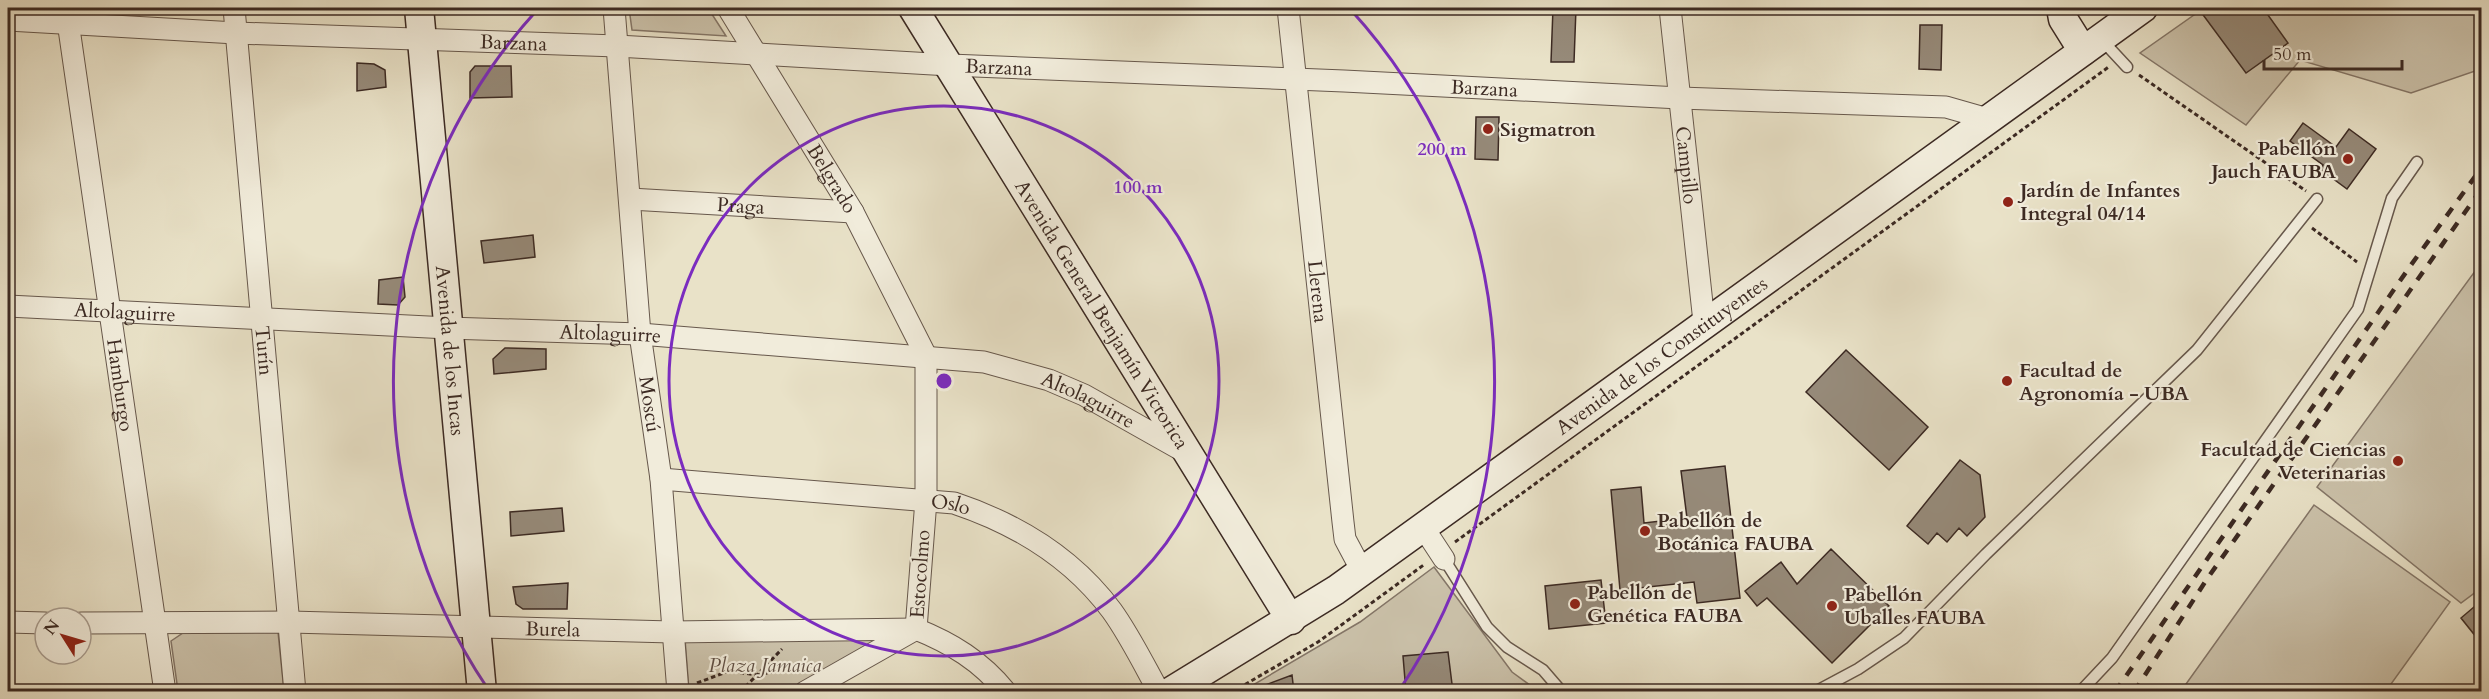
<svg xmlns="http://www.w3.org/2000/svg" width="2489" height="699" font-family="Cardo,serif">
  <rect width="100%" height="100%" fill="#e9e2c8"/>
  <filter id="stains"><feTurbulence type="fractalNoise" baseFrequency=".00333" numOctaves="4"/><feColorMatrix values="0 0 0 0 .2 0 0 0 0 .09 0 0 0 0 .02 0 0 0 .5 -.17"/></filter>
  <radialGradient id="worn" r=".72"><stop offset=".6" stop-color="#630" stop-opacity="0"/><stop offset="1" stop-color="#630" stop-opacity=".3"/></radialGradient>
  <path fill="#ccc3ac" stroke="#847668" stroke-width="1.5" d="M 629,8 L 708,8 L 726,36 L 632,30 Z
    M 2204,8 L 2481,8 L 2481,69 L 2411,93 L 2300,60 L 2246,125 L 2140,53 Z
    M 2481,263 L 2481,588 L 2461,603 L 2317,487 Z
    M 2314,505 L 2450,602 L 2386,691 L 2181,691 Z
    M 1434,567 L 1512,672 L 1538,691 L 1241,692 L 1360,622 Z
    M 278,632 L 284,691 L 178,691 L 171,641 L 183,633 Z
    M 893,637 L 796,692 L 689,691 L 685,639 Z"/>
  <path fill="#968a79" stroke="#3c2a23" stroke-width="1.5" d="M 1553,8 L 1576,8 L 1574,62 L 1551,62 Z
    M 2198,8 L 2263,8 L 2288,43 L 2246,73 Z
    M 1920,25 L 1942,25 L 1941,70 L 1919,69 Z
    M 357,63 L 374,64 L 385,70 L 386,87 L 357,91 Z
    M 475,66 L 511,66 L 512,97 L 470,98 L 470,72 Z
    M 1476,117 L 1499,117 L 1498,160 L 1475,159 Z
    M 2303,123 L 2336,147 L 2349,129 L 2376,149 L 2347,189 L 2320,169 L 2323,165 L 2290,141 Z
    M 533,235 L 535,257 L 484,263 L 481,241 Z
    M 403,277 L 405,297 L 398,305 L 378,304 L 379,280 Z
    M 505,348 L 546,349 L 546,369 L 494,374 L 493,359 Z
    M 1846,350 L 1928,427 L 1889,470 L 1806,392 Z
    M 1960,460 L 1980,475 L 1985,517 L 1967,536 L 1959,528 L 1947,542 L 1937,533 L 1928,544 L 1907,526 Z
    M 1725,466 L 1740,598 L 1697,603 L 1694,582 L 1620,590 L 1611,490 L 1641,487 L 1644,523 L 1687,518 L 1681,471 Z
    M 562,508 L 564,531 L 511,536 L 510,512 Z
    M 1831,549 L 1889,606 L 1832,663 L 1767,598 L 1757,606 L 1745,591 L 1781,562 L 1797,584 Z
    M 1601,580 L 1606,623 L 1549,629 L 1545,586 Z
    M 568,583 L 567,609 L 523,609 L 516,604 L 513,587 Z
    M 2481,601 L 2481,643 L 2461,618 Z
    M 1448,652 L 1453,692 L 1406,692 L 1403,656 Z
    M 1292,675 L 1294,692 L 1252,692 L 1252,690 Z"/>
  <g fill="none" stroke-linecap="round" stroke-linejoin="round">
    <g stroke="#67584c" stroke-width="13">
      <path id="lane" d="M 2101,39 L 2127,67
        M 1444,559 L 1487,627 L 1507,647 L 1543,670 L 1562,692
        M 1815,692 L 1858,669 L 1904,638 L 1986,554 L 2197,350 L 2317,199
        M 2080,692 L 2112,658 L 2358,309 L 2392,198 L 2417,162"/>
    </g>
    <g stroke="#67584c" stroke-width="23">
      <g id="street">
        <path id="s1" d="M 66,8 L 165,692"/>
        <path id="s2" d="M 234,8 L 295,692"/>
        <path id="s3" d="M 614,8 L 640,334 L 661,479 L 678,692"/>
        <path id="s4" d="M 728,8 L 853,212 L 926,356 L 926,500 L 916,629 L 805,692"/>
        <path id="s5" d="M 1288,8 L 1343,522 L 1345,539 L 1362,571"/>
        <path id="s6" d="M 1670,8 L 1704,322"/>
        <path id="s7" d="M 8,20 L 236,33 L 617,46 L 950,65 L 1344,81 L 1680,98 L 1946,107 L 1988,119"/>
        <path id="s8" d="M 630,199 L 853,212"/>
        <path id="s9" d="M 8,306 L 448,328 L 640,334 L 984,362 L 1049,380 L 1084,395 L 1187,453"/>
        <path id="s10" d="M 661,479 L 954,503 C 1017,524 1072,557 1112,611 C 1130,636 1144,665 1159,692"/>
        <path d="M 1423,527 L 1444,559"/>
        <path d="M 8,622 L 45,623"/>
        <path id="s11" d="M 81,623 L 290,622 L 672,632 L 916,629 C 951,643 981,661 1006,692"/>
      </g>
    </g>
    <g stroke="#3c2a23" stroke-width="31">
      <g id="secondary">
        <path id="s12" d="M 419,8 L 482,692"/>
        <path id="s13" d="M 913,8 L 1291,620"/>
        <path d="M 2061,8 L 2063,19 L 2083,51"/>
        <path id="s14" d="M 1170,692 L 1336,590 L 2143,8"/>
      </g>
    </g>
    <path stroke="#3c2a23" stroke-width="3" stroke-dasharray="4.5 3" stroke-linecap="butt" d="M 2139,75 L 2306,191
      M 2312,228 L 2357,262
      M 1455,542 L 2110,66
      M 697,683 L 729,671 L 757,675 L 782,649
      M 740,692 L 757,675 L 814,664
      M 1232,692 L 1318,642 L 1425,564"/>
    <use href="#lane" stroke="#f1ecdb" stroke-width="10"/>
    <use href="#street" stroke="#f1ecdb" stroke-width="21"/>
    <use href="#secondary" stroke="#f1ecdb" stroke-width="28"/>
    <path stroke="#3c2a23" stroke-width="4.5" stroke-dasharray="10 10" stroke-linecap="butt" d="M 2115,692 L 2411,265 L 2482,167
      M 2134,692 L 2207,579 L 2482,188"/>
  </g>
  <g fill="none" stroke="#7b2cbf" stroke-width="3">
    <circle cx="944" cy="381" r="275"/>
    <path d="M488 689A550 550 0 0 1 538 9M1350 9A550 550 0 0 1 1400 689"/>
  </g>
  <g fill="#8f2418" stroke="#f1ecdb" stroke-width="2">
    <circle cx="1488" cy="129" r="6"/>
    <circle cx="2348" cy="159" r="6"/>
    <circle cx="2008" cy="202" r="6"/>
    <circle cx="2007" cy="381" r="6"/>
    <circle cx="2398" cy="461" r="6"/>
    <circle cx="1645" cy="531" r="6"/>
    <circle cx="1575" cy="604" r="6"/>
    <circle cx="1832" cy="606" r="6"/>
  </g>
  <g text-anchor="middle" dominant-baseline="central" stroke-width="4.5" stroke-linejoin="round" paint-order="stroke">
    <g font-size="20" fill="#3c2a23" stroke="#f1ecdb">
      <text stroke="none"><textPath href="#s7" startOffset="506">Barzana</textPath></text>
      <text stroke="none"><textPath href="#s7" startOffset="992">Barzana</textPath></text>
      <text stroke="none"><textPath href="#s7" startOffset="1478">Barzana</textPath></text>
      <text stroke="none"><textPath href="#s6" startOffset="158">Campillo</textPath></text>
      <text stroke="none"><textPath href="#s4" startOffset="200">Belgrado</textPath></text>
      <text stroke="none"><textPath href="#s8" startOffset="111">Praga</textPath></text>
      <text stroke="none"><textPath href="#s5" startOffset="285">Llerena</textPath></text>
      <text stroke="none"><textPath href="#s9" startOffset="117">Altolaguirre</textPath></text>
      <text stroke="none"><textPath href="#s13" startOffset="360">Avenida General Benjamín Victorica</textPath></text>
      <text stroke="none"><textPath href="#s9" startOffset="603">Altolaguirre</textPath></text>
      <text stroke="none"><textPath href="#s2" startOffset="344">Turín</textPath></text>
      <text stroke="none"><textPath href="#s12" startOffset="344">Avenida de los Incas</textPath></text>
      <text stroke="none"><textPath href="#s14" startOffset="596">Avenida de los Constituyentes</textPath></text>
      <text stroke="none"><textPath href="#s1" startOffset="381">Hamburgo</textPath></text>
      <text stroke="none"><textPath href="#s9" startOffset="1089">Altolaguirre</textPath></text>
      <text stroke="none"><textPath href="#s3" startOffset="398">Moscú</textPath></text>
      <text stroke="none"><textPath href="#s10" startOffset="291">Oslo</textPath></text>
      <text transform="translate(920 574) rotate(-86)">Estocolmo</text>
      <text stroke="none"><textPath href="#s11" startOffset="472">Burela</textPath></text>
    </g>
    <g font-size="20" font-weight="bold" fill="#3c2a23" stroke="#f1ecdb" text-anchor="start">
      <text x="1500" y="129">Sigmatron</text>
      <text x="2336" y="148" text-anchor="end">Pabellón<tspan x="2336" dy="23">Jauch FAUBA</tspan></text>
      <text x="2020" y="190">Jardín de Infantes<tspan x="2020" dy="23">Integral 04/14</tspan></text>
      <text x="2019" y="370">Facultad de<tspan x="2019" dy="23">Agronomía - UBA</tspan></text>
      <text x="2386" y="449" text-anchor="end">Facultad de Ciencias<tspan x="2386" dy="23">Veterinarias</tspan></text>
      <text x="1657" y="520">Pabellón de<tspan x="1657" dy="23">Botánica FAUBA</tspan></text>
      <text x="1587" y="592">Pabellón de<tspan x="1587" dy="23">Genética FAUBA</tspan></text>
      <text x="1844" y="594">Pabellón<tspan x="1844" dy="23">Uballes FAUBA</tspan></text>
    </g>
    <g font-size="20" font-style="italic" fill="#605045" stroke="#f1ecdb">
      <text x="765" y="665">Plaza Jamaica</text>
    </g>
  </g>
  <circle cx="944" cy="381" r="9" fill="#7b2cbf" stroke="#f1ecdb" stroke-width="3"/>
  <g font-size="18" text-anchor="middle" font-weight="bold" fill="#7b2cbf" stroke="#f1ecdb" stroke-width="4.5" stroke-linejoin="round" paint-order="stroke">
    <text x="1442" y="155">200 m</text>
    <text x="1138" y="193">100 m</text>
  </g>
  <rect width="2489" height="699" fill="none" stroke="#e9e2c8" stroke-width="30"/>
  <rect x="9" y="9" width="2471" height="681" fill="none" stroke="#3c2a23" stroke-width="3"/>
  <rect x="15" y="15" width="2459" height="669" fill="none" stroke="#3c2a23" stroke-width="1.5"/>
  <g transform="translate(63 636) rotate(307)"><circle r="28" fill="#f1ecdb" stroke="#a99e91" stroke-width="1.5"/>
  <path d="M0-4.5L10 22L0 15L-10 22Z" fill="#8f2418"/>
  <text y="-9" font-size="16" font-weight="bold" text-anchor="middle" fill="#3c2a23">N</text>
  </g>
  <path d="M2264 60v9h138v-9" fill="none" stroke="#3c2a23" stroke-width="3"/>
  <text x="2273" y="60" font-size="18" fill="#3c2a23" stroke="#f1ecdb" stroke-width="4.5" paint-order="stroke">50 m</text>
  <rect width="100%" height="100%" filter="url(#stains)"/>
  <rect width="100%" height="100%" fill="url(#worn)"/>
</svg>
